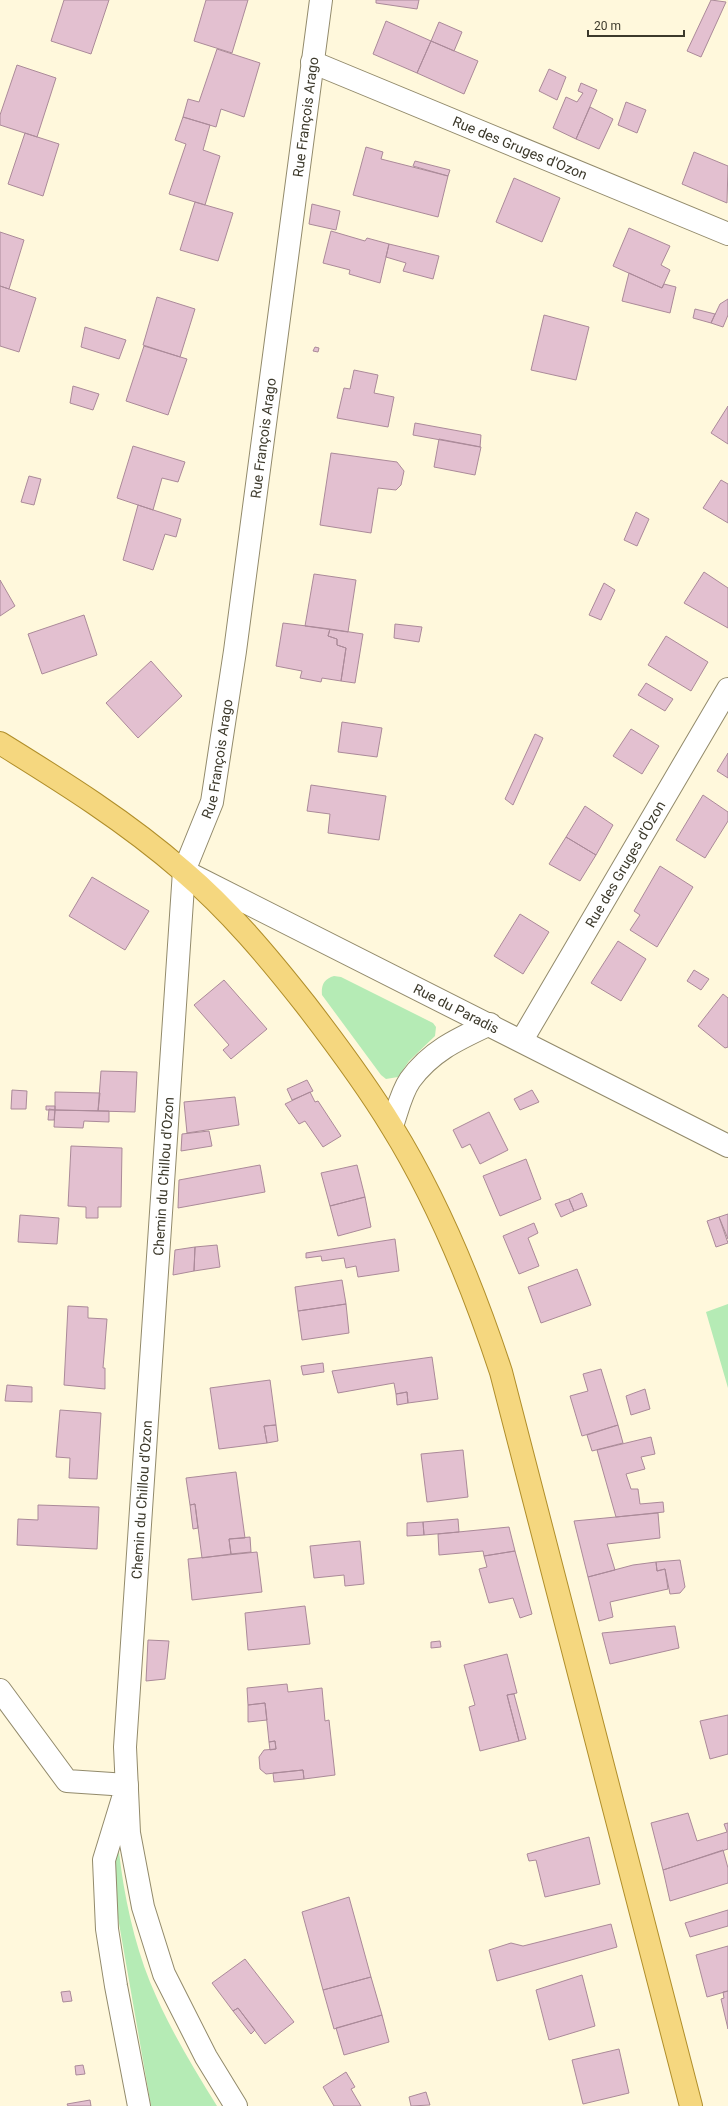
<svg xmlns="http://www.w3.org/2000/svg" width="728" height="2106" font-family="Roboto,sans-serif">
  <rect width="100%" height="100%" fill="#fff8dc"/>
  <path fill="#b5ebb5" d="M 334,976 L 341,977 L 433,1023 L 436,1027 L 435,1036 L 409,1061 L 398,1077 L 386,1079 L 381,1075 L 322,995 C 321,985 324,979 334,976 Z
    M 728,1304 L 728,1388 L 706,1312 Z
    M 115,1852 L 119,1852 C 124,1896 134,1942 150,1982 C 168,2026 192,2066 217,2106 L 151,2106 L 117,1912 Z"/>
  <path fill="#e3c0d0" stroke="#ab8a99" d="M 64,0 L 109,0 L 91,54 L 51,41 Z
    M 206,0 L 248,0 L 232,53 L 194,41 Z
    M 376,0 L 419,0 L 417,9 L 376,3 Z
    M 711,0 L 726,2 L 701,57 L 687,51 Z
    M 386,21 L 431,41 L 417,73 L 373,54 Z
    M 439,22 L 462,32 L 454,51 L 431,41 Z
    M 431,41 L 478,61 L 464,94 L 417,73 Z
    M 217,49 L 260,63 L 244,117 L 221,109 L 216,127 L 183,117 L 188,99 L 199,102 Z
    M 17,65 L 56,78 L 37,137 L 0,125 L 0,115 Z
    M 549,69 L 566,77 L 557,100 L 539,91 Z
    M 581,83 L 597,90 L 576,139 L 553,128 L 566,97 L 577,102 L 583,93 L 578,91 Z
    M 626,102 L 646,110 L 637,133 L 618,125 Z
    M 590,107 L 613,119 L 599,149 L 576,139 Z
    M 183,117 L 210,125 L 203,150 L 220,156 L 205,205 L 169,194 L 186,144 L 175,140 Z
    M 25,133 L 59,144 L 43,196 L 8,184 Z
    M 366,147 L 383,152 L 381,159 L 448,176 L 438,217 L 353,195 Z
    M 694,152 L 728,166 L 727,203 L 682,184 Z
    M 415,161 L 450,170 L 448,176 L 413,166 Z
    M 514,178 L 560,198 L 542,242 L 496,222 Z
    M 195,202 L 233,213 L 218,261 L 180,250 Z
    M 312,204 L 340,211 L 336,230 L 309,224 Z
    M 629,228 L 670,246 L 661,265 L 670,270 L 662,288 L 613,266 Z
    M 331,231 L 365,241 L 367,238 L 389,244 L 380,283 L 349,274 L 350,270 L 323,263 Z
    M 0,232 L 24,240 L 9,289 L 0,286 Z
    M 389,244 L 439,256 L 433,279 L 403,271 L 406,263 L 386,257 Z
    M 629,273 L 662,288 L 664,284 L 676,287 L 670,313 L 622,301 Z
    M 0,286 L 36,298 L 19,352 L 0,346 Z
    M 157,297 L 195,309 L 180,357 L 143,345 Z
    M 728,299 L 728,315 L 723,327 L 711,323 L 720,304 Z
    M 695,309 L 715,314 L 711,323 L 693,318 Z
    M 544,315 L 589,327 L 576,380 L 531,370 Z
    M 85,327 L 126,340 L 119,359 L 81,347 Z
    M 144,346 L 187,359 L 168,415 L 126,401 Z
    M 315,347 L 319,348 L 318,352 L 313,351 Z
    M 354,370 L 378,375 L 374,393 L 394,397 L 388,427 L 337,418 L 344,388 L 350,389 Z
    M 73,386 L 99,394 L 93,410 L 70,403 Z
    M 728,406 L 728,444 L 711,433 Z
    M 415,423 L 481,435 L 480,447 L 413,435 Z
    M 439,439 L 481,447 L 475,475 L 434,467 Z
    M 133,446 L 185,462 L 178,482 L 162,478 L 153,510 L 117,498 Z
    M 331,453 L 397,462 L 404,471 L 401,485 L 396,490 L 378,488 L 371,533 L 320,525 Z
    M 29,476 L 41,479 L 34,505 L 21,502 Z
    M 721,480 L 728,484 L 728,523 L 703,508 Z
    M 138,505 L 181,519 L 176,537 L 165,534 L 153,570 L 123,560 Z
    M 636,512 L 649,519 L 637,546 L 624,540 Z
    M 704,572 L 728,588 L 728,628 L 684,603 Z
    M 314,574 L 356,580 L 348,632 L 305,626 Z
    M 0,580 L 15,606 L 0,616 Z
    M 604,583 L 615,590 L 601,620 L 589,615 Z
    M 84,615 L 97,655 L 42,674 L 28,634 Z
    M 283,623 L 330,629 L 328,636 L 337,639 L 337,645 L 346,648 L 341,681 L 322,678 L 321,682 L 300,678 L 302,671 L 276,666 Z
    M 395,624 L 422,627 L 419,642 L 394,638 Z
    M 330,629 L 363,634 L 355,683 L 341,681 L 346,648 L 337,645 L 337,639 L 328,636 Z
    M 666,636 L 708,662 L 691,691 L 648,665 Z
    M 151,661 L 182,696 L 138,738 L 106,703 Z
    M 646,683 L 673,699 L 665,711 L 638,695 Z
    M 342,722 L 382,728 L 377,757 L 338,752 Z
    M 631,729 L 659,746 L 642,774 L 613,756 Z
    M 535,734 L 543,738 L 513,805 L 505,799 Z
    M 728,753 L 728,778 L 717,771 Z
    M 311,785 L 386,796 L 379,840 L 328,833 L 330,814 L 307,811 Z
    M 703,795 L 728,812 L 728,821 L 705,858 L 676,840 Z
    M 585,806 L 613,825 L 596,855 L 566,837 Z
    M 566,837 L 596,855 L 580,881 L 549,864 Z
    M 660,866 L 693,887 L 657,947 L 630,930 L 640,915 L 634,911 Z
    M 92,877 L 149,911 L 125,950 L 69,916 Z
    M 520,914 L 549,932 L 523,974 L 494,956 Z
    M 618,941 L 646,959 L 621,1001 L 591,983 Z
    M 694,970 L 709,979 L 701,990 L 687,981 Z
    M 224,980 L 267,1029 L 231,1059 L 223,1050 L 229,1045 L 194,1005 Z
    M 723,994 L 728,998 L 728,1047 L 725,1048 L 698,1026 Z
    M 101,1071 L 137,1072 L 135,1112 L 98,1111 Z
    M 307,1080 L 313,1091 L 292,1100 L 287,1089 Z
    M 12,1090 L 27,1091 L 26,1109 L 11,1109 Z
    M 532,1090 L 539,1102 L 520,1110 L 514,1099 Z
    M 55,1092 L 100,1093 L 98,1111 L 55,1110 Z
    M 310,1092 L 315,1102 L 318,1101 L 341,1136 L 323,1147 L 305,1121 L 299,1124 L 285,1104 Z
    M 235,1097 L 239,1125 L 187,1133 L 184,1102 Z
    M 46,1106 L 55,1106 L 55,1110 L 46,1110 Z
    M 49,1109 L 55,1110 L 54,1120 L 48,1120 Z
    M 55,1110 L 109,1111 L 109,1122 L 84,1121 L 83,1128 L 54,1127 Z
    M 489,1112 L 508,1150 L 480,1164 L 470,1144 L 462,1148 L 453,1130 Z
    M 209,1131 L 212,1146 L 181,1151 L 182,1134 Z
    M 71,1146 L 122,1148 L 121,1207 L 98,1207 L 98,1218 L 86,1218 L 86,1207 L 68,1206 Z
    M 526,1159 L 541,1199 L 500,1216 L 483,1176 Z
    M 260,1165 L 265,1192 L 178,1208 L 179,1180 Z
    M 357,1165 L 365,1197 L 330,1206 L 321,1173 Z
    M 582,1193 L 587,1206 L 574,1211 L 569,1199 Z
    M 365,1197 L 371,1227 L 338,1236 L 330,1206 Z
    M 569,1199 L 574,1211 L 561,1217 L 555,1204 Z
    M 728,1214 L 728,1239 L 719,1217 Z
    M 20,1215 L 59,1218 L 57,1244 L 18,1242 Z
    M 719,1217 L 728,1243 L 716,1247 L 707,1221 Z
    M 534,1223 L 538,1233 L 528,1238 L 539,1266 L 519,1274 L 503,1236 Z
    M 395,1239 L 399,1271 L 358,1277 L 356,1266 L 346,1268 L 344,1258 L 322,1261 L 321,1256 L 306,1258 L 306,1253 Z
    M 217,1245 L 220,1267 L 194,1271 L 195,1247 Z
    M 195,1247 L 194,1271 L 173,1275 L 175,1250 Z
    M 577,1269 L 591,1305 L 541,1323 L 528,1287 Z
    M 342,1280 L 346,1304 L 298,1311 L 295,1287 Z
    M 346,1304 L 349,1333 L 302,1340 L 298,1311 Z
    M 68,1306 L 88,1307 L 88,1318 L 107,1319 L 103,1368 L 105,1368 L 105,1389 L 64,1385 Z
    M 432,1357 L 438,1399 L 408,1403 L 407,1392 L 396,1394 L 394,1383 L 338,1393 L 332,1371 Z
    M 323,1363 L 324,1372 L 303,1375 L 301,1366 Z
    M 601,1369 L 618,1425 L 582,1436 L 570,1396 L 588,1391 L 583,1374 Z
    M 270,1380 L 276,1425 L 264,1426 L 267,1443 L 219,1449 L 210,1388 Z
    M 7,1385 L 32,1387 L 32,1402 L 5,1401 Z
    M 645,1389 L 650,1409 L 631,1415 L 626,1396 Z
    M 407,1392 L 408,1403 L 397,1405 L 396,1394 Z
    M 60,1410 L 101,1413 L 97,1479 L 69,1478 L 70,1458 L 56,1457 Z
    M 276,1425 L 278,1441 L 267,1443 L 264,1426 Z
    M 618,1425 L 623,1443 L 592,1451 L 587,1435 Z
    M 651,1437 L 655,1454 L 641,1457 L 645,1469 L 626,1474 L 631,1489 L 638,1489 L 640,1504 L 663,1502 L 664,1512 L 616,1517 L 597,1450 Z
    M 463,1450 L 468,1497 L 427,1502 L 421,1454 Z
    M 236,1472 L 245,1538 L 229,1539 L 231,1554 L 202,1558 L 195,1504 L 190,1505 L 186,1478 Z
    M 195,1504 L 198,1528 L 193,1529 L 190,1505 Z
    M 38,1505 L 99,1507 L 97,1549 L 17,1545 L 18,1519 L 38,1520 Z
    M 658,1513 L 660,1538 L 607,1544 L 615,1570 L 588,1577 L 574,1521 Z
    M 458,1519 L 459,1532 L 424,1535 L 423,1522 Z
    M 423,1522 L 424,1535 L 407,1536 L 407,1523 Z
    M 509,1527 L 515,1551 L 484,1556 L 483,1551 L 439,1555 L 438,1534 Z
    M 250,1537 L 251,1552 L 231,1554 L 229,1539 Z
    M 360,1541 L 364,1584 L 345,1586 L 344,1575 L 314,1578 L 310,1546 Z
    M 515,1551 L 532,1614 L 520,1618 L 513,1598 L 489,1603 L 479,1569 L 487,1567 L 484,1556 Z
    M 257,1552 L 262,1592 L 192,1600 L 188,1559 Z
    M 680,1560 L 685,1587 L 680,1593 L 670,1594 L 665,1569 L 657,1571 L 656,1562 Z
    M 656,1562 L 657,1571 L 665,1569 L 668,1589 L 610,1602 L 613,1617 L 599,1621 L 588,1577 L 633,1565 Z
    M 305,1606 L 310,1644 L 248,1650 L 245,1613 Z
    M 675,1626 L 679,1648 L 610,1664 L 602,1633 Z
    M 148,1640 L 169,1641 L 165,1679 L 146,1681 Z
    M 440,1641 L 441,1647 L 431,1648 L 431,1642 Z
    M 507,1654 L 517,1693 L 507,1695 L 519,1741 L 480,1751 L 469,1707 L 475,1705 L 464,1665 Z
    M 287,1684 L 288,1692 L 322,1688 L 325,1721 L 329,1720 L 335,1775 L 304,1779 L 303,1770 L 266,1774 L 260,1769 L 259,1757 L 264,1750 L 276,1749 L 275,1741 L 269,1742 L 265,1703 L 248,1705 L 247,1688 Z
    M 514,1694 L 526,1739 L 519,1741 L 507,1695 Z
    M 265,1703 L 267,1720 L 248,1722 L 248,1705 Z
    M 728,1715 L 728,1754 L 710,1759 L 700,1721 Z
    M 275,1741 L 276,1749 L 270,1750 L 269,1742 Z
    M 303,1770 L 304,1779 L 274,1782 L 273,1773 Z
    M 688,1813 L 697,1841 L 727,1832 L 724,1824 L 728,1823 L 728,1849 L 663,1870 L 651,1823 Z
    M 589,1837 L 600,1884 L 545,1897 L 536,1860 L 529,1861 L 527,1854 Z
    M 723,1850 L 728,1868 L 728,1883 L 670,1901 L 663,1870 Z
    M 349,1897 L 371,1977 L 323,1990 L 302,1912 Z
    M 728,1910 L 728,1926 L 690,1937 L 685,1923 Z
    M 611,1924 L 617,1947 L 497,1981 L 489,1950 L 511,1943 L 523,1946 Z
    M 728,1946 L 728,1991 L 707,1997 L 696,1955 Z
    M 245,1959 L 294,2022 L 265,2044 L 238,2008 L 233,2011 L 212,1983 Z
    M 582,1975 L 595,2026 L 549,2040 L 536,1990 Z
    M 371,1977 L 382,2015 L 334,2029 L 323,1990 Z
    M 70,1991 L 72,2001 L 63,2002 L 61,1992 Z
    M 728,1991 L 728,2029 L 721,1999 L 724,1998 L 723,1992 Z
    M 238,2008 L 255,2030 L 251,2034 L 233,2011 Z
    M 382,2015 L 389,2042 L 344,2055 L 336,2028 Z
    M 619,2049 L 629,2093 L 583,2104 L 572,2060 Z
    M 83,2065 L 85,2074 L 76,2075 L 75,2066 Z
    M 346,2072 L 355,2087 L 351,2089 L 361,2106 L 334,2106 L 323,2087 Z
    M 426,2092 L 430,2105 L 411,2106 L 409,2097 Z
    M 90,2100 L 91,2106 L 68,2106 L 67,2104 Z"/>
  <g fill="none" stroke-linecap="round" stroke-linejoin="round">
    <g stroke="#928a6b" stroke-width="24">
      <g id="minor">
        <path id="s1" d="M 312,62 L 728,234"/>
        <path id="s2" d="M 192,875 L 728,1146"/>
        <path id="s3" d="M 522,1040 L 728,689"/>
        <path d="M 392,1126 C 397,1112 401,1093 410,1080 C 431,1051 458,1039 490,1024"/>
        <path d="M 0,1690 L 67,1781 L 127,1785 L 104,1860 L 107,1929 L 116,1986 L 139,2106"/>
        <path id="s4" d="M 236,2106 L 206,2057 L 164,1974 L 143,1907 L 129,1833 L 125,1747 L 184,871 L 212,802 L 235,651 L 321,0"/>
      </g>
    </g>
    <g stroke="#b08e2a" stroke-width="24">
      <path id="major" d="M 0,743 C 63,782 127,822 183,871 C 229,910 269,958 306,1005 C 336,1044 366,1084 392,1127 C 439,1203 473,1287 501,1372 L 691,2106"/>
    </g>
    <use href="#minor" stroke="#fff" stroke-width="22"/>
    <use href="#major" stroke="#f5d77f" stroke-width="22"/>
  </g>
  <g text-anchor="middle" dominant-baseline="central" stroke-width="3.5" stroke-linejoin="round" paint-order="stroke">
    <g font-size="14" fill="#3c392b" stroke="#fff8dc">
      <text stroke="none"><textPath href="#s4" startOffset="2026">Rue François Arago</textPath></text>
      <text stroke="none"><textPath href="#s1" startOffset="225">Rue des Gruges d'Ozon</textPath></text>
      <text stroke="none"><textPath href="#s4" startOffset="1702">Rue François Arago</textPath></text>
      <text stroke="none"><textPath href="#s4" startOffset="1378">Rue François Arago</textPath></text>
      <text stroke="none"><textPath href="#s3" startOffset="204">Rue des Gruges d'Ozon</textPath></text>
      <text stroke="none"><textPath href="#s2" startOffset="296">Rue du Paradis</textPath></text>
      <text stroke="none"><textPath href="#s4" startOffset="954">Chemin du Chillou d'Ozon</textPath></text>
      <text stroke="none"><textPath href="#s4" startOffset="630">Chemin du Chillou d'Ozon</textPath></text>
    </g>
  </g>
  <path d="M588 30v6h96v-6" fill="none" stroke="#3c392b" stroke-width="2"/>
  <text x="594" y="30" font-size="12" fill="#3c392b" stroke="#fff8dc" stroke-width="3" paint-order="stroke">20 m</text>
</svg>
